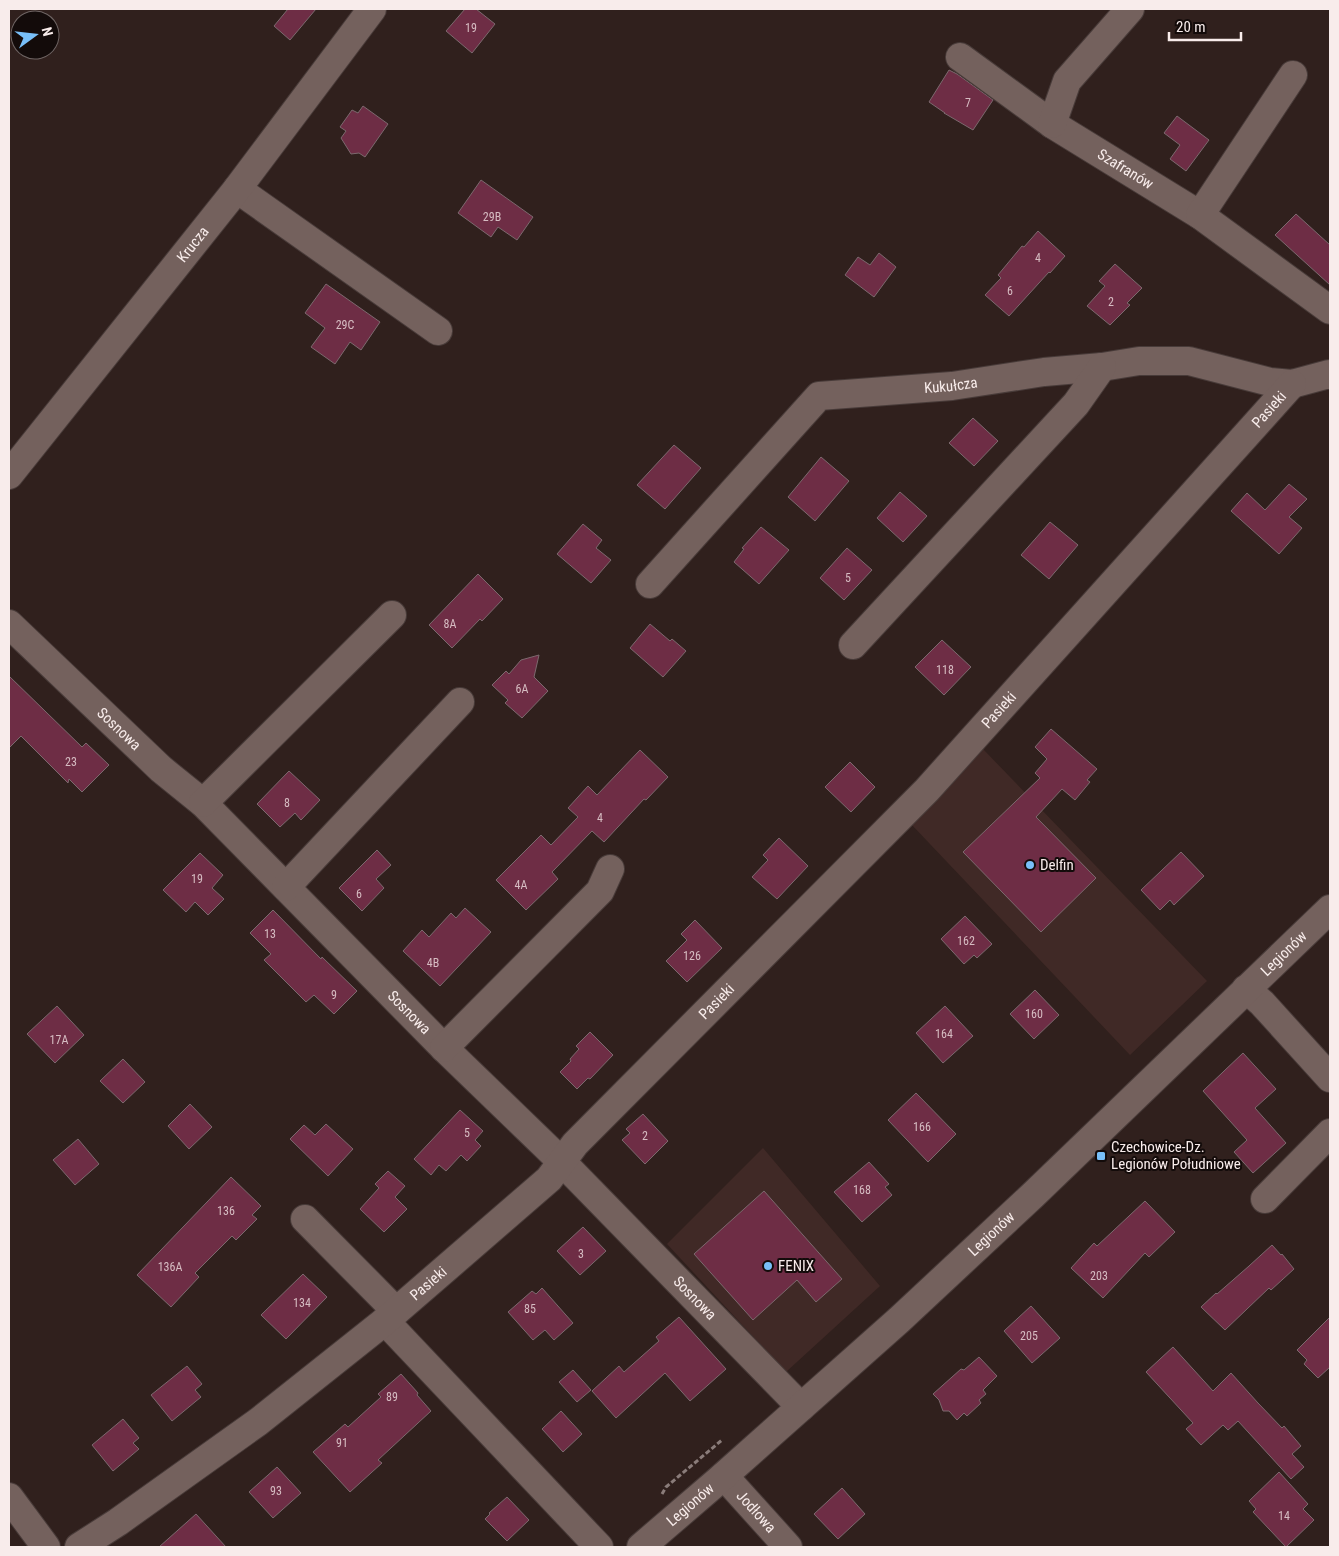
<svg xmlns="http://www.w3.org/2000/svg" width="1339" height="1556" font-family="'Roboto Condensed',sans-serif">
  <rect width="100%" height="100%" fill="#30201d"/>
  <path fill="#402926" d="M 982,748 L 1207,981 L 1130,1055 L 911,824 Z
    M 763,1148 L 880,1286 L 786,1372 L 667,1244 Z"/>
  <path fill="#6e2d45" stroke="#7c696e" d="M 288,9 L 316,9 L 290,40 L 274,26 Z
    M 465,9 L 476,9 L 495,24 L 472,53 L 446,31 Z
    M 949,70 L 957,74 L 993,100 L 973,130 L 944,113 L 945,113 L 929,102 Z
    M 363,106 L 388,124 L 365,157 L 359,153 L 351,154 L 341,138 L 346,131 L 340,127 L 352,110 L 358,113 Z
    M 1177,116 L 1209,140 L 1186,171 L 1170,159 L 1180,145 L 1164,133 Z
    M 481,180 L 533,217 L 517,240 L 498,227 L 491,237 L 458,213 Z
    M 1296,214 L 1330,245 L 1330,285 L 1275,235 Z
    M 1038,231 L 1065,256 L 1050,273 L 1049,272 L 1009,316 L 985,295 L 1001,278 L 998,275 L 1022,246 L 1024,247 Z
    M 879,253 L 896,267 L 874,297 L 845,275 L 858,257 L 870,265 Z
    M 1115,264 L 1142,288 L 1127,303 L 1130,305 L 1110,325 L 1087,306 L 1105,286 L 1099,281 Z
    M 326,284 L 380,322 L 361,350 L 350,342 L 335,364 L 311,347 L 325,328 L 305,313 Z
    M 973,418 L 998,441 L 974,466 L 949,443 Z
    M 674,445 L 701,468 L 665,509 L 637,485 Z
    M 821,457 L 849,481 L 815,521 L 788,497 Z
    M 1289,484 L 1307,499 L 1289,517 L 1302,528 L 1279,554 L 1231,511 L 1247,493 L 1265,510 Z
    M 900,492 L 927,516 L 903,542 L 877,518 Z
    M 1050,522 L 1078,545 L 1049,579 L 1021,555 Z
    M 583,524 L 602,540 L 596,548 L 611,560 L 591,583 L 557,554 Z
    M 761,527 L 789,550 L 759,584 L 734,562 L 744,549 L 742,548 Z
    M 847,548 L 872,570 L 844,600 L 820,578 Z
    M 478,574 L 503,599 L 482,621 L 480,619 L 452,648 L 429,625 Z
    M 650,624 L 670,641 L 672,639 L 686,651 L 663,677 L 630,648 Z
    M 942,640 L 971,667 L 944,695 L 915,667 Z
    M 539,655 L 534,677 L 548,691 L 522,718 L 505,703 L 508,700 L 492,685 L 506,671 L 509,674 L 521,660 Z
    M 9,676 L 82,747 L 86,743 L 109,765 L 82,792 L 69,779 L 68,783 L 21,736 L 9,748 Z
    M 1051,729 L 1097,769 L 1087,780 L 1090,782 L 1075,800 L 1062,789 L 1036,817 L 1096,878 L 1041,932 L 963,852 L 1040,778 L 1035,773 L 1047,759 L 1035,747 Z
    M 640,750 L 668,777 L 646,800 L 644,799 L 604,842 L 592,831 L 552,872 L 558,879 L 526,910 L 496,880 L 541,835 L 551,845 L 578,817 L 568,808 L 588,786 L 597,795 Z
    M 850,762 L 875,787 L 851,812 L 825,787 Z
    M 289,771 L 320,800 L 301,820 L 295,813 L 280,827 L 257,804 Z
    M 779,838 L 808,866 L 777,899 L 752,877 L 768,860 L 763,855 Z
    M 377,850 L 391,865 L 376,879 L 384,888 L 362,911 L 339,888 Z
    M 1181,852 L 1204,876 L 1174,905 L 1170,900 L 1160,910 L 1141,890 Z
    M 200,853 L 223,875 L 212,888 L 224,899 L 208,915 L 195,902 L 186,912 L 163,890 Z
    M 465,908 L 491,932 L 440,986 L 403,951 L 422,930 L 429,937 L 451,913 L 456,918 Z
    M 273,910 L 321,959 L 322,957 L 357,991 L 334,1014 L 314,995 L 306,1002 L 264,960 L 271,954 L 250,933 Z
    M 965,916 L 992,944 L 977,958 L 974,955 L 964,964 L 941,939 Z
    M 695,920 L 722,948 L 687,982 L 666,961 L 687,940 L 681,934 Z
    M 1035,990 L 1059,1015 L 1034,1039 L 1010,1014 Z
    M 57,1006 L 84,1035 L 55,1063 L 27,1034 Z
    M 945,1006 L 973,1036 L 943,1063 L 916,1033 Z
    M 590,1032 L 613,1055 L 590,1079 L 588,1078 L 577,1089 L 560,1072 L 571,1061 L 570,1059 L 579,1049 L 576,1046 Z
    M 1243,1053 L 1276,1089 L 1255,1108 L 1286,1143 L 1253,1173 L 1234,1152 L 1247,1140 L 1203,1091 Z
    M 123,1059 L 145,1082 L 123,1103 L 100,1081 Z
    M 916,1093 L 956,1134 L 928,1162 L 888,1120 Z
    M 190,1104 L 212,1127 L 189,1149 L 168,1126 Z
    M 460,1110 L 483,1131 L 475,1140 L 481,1146 L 467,1161 L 461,1155 L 446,1171 L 439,1165 L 431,1175 L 414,1159 Z
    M 643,1114 L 668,1141 L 645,1164 L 622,1140 L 630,1133 L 626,1129 Z
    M 326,1124 L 353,1149 L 328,1176 L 290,1139 L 304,1125 L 315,1135 Z
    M 78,1139 L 99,1164 L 75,1185 L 53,1160 Z
    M 869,1162 L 889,1184 L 885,1187 L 892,1195 L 862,1222 L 834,1192 Z
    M 388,1171 L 405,1186 L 395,1197 L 407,1209 L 384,1232 L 360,1209 L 379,1188 L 375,1184 Z
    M 231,1177 L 261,1206 L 252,1215 L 257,1219 L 236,1240 L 232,1236 L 195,1273 L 199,1277 L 171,1307 L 137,1275 Z
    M 764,1191 L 842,1279 L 816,1302 L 797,1280 L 753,1320 L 694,1254 Z
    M 1145,1201 L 1175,1232 L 1149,1257 L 1145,1253 L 1103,1298 L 1071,1268 L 1094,1243 L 1097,1246 Z
    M 583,1227 L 606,1251 L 580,1275 L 557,1251 Z
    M 1272,1245 L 1281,1255 L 1282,1254 L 1294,1269 L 1271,1290 L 1269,1288 L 1225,1330 L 1201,1307 L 1216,1293 L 1217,1294 L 1249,1266 Z
    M 303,1274 L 327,1297 L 286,1339 L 261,1315 Z
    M 542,1288 L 573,1323 L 554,1340 L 545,1330 L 533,1340 L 508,1312 L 532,1291 L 536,1294 Z
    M 1031,1306 L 1060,1338 L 1032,1363 L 1004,1331 Z
    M 679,1317 L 726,1369 L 690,1401 L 665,1373 L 616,1418 L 592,1391 L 619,1366 L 624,1372 L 659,1341 L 656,1337 Z
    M 1330,1317 L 1330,1367 L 1318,1378 L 1304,1364 L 1307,1360 L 1297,1350 Z
    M 1173,1347 L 1213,1391 L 1231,1373 L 1258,1403 L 1282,1428 L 1284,1426 L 1301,1446 L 1292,1454 L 1304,1467 L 1291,1479 L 1238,1421 L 1228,1430 L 1223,1425 L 1201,1445 L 1186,1429 L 1193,1423 L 1146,1372 Z
    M 979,1357 L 997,1376 L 983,1390 L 986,1394 L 979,1400 L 981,1403 L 967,1416 L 964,1413 L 957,1420 L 949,1411 L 943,1411 L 939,1400 L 933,1394 L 961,1369 L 964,1370 Z
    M 187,1366 L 202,1384 L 195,1390 L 201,1397 L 172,1421 L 151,1395 Z
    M 573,1370 L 591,1390 L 577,1402 L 559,1382 Z
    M 401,1374 L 418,1393 L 417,1395 L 431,1411 L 378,1460 L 382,1463 L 350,1492 L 313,1452 L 345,1424 L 348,1427 L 381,1397 L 378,1394 Z
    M 561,1411 L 582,1434 L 563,1452 L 542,1429 Z
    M 123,1419 L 139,1438 L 133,1443 L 139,1449 L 113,1471 L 92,1445 Z
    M 277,1467 L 301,1493 L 273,1518 L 249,1492 Z
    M 1279,1472 L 1308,1504 L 1303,1509 L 1314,1520 L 1286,1547 L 1253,1512 L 1256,1509 L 1249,1501 Z
    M 842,1488 L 865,1514 L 838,1539 L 814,1514 Z
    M 507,1497 L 529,1520 L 507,1541 L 485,1519 L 490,1514 L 489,1513 Z
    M 196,1514 L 226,1547 L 159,1547 Z"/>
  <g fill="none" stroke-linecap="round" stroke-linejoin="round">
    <g stroke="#483b39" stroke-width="30">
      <g id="minor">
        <path id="s1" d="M 960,57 L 1052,124 L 1200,215"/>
        <path d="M 1293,75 L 1200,215 L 1330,310"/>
        <path d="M 1052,124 L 1067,81 L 1130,9"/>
        <path d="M 237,189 L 438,331"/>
        <path id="s2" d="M 9,475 L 237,189 L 372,9"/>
        <path id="s3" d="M 650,584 L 819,396 L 952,386 L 1044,372 L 1102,367 L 1139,361 L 1189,361 L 1270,382 L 1292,384 L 1329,374 L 1330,375"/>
        <path id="s4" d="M 9,624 L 161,769 L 203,803 L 444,1048 L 562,1162 L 801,1407"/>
        <path d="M 853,645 L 1076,404 L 1102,367"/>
        <path d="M 203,803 L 392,615"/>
        <path d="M 286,887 L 460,702"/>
        <path d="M 1246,989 L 1262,1003 L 1330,1078"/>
        <path d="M 444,1048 L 600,891 L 610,869"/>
        <path d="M 1265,1199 L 1330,1133"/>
        <path d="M 305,1219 L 396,1311"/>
        <path d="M 385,1321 L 599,1547"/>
        <path id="s5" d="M 724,1476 L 788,1547"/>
        <path d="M 9,1497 L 46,1547"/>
        <path id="s6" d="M 79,1547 L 118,1522 L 258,1422 L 385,1321 L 549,1179 L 575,1144 L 927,790 L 1292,384"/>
        <path id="s7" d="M 641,1547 L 719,1480 L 899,1320 L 1033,1195 L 1330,909"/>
      </g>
    </g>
    <path stroke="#8a7c7a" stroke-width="3" stroke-dasharray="5 2.5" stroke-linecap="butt" d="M 662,1494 L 666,1487 L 722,1440"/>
    <use href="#minor" stroke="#74615d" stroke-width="28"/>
  </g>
  <g fill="#78bff8" stroke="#130b0a" stroke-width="2">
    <circle cx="1030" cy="865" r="5"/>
    <rect x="1096" y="1151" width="10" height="10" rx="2.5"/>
    <circle cx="768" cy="1266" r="5"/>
  </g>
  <g text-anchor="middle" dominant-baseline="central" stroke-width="4" stroke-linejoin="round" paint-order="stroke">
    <g font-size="12" fill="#d6bcc2">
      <text x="471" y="28">19</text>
      <text x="968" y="103">7</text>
      <text x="492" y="217">29B</text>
      <text x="1038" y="258">4</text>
      <text x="1010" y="291">6</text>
      <text x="1111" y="302">2</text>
      <text x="345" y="325">29C</text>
      <text x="848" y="578">5</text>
      <text x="450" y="624">8A</text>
      <text x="945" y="670">118</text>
      <text x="522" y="689">6A</text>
      <text x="71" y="762">23</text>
      <text x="287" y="803">8</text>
      <text x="600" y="818">4</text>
      <text x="197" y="879">19</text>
      <text x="521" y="885">4A</text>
      <text x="359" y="894">6</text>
      <text x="270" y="934">13</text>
      <text x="966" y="941">162</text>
      <text x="692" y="956">126</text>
      <text x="433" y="963">4B</text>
      <text x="334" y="995">9</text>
      <text x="1034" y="1014">160</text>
      <text x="944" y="1034">164</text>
      <text x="59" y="1040">17A</text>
      <text x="922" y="1127">166</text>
      <text x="467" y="1133">5</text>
      <text x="645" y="1136">2</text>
      <text x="862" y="1190">168</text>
      <text x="226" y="1211">136</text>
      <text x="581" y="1254">3</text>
      <text x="170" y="1267">136A</text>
      <text x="1099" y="1276">203</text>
      <text x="302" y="1303">134</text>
      <text x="530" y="1309">85</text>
      <text x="1029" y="1336">205</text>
      <text x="392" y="1397">89</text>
      <text x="342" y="1443">91</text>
      <text x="276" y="1491">93</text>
      <text x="1284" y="1516">14</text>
    </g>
    <g font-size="15" fill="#f8eceb" stroke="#130b0a">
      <text stroke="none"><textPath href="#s1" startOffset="200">Szafranów</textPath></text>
      <text stroke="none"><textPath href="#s2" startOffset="295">Krucza</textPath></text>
      <text stroke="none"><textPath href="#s3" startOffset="385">Kukułcza</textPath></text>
      <text stroke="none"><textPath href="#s6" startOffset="1652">Pasieki</textPath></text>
      <text stroke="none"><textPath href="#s6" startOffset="1248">Pasieki</textPath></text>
      <text stroke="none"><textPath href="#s4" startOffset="152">Sosnowa</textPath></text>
      <text stroke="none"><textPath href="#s7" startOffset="875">Legionów</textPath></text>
      <text stroke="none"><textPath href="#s6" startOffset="842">Pasieki</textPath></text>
      <text stroke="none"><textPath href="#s4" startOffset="558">Sosnowa</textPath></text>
      <text stroke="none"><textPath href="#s7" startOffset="470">Legionów</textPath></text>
      <text stroke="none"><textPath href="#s6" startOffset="438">Pasieki</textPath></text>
      <text stroke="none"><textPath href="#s4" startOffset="962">Sosnowa</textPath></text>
      <text stroke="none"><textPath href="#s7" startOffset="65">Legionów</textPath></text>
      <text stroke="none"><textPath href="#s5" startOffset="48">Jodłowa</textPath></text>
    </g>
    <g font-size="15" fill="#f8eceb" stroke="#130b0a" text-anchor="start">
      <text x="1040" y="865">Delfin</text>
      <text x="1111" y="1147">Czechowice-Dz.<tspan x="1111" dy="17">Legionów Południowe</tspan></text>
      <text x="778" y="1266">FENIX</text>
    </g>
  </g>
  <rect width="1339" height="1556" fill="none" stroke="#f8eceb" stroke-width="20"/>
  <g transform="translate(35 35) rotate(75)"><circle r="24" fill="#130b0a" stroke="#6f6564"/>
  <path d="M0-4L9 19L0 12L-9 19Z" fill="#78bff8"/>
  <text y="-8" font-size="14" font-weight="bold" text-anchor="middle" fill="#f8eceb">N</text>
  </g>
  <path d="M1169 32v8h72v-8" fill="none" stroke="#f8eceb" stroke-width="2.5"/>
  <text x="1176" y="32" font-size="15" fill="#f8eceb" stroke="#130b0a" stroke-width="4" paint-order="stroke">20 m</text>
</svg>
